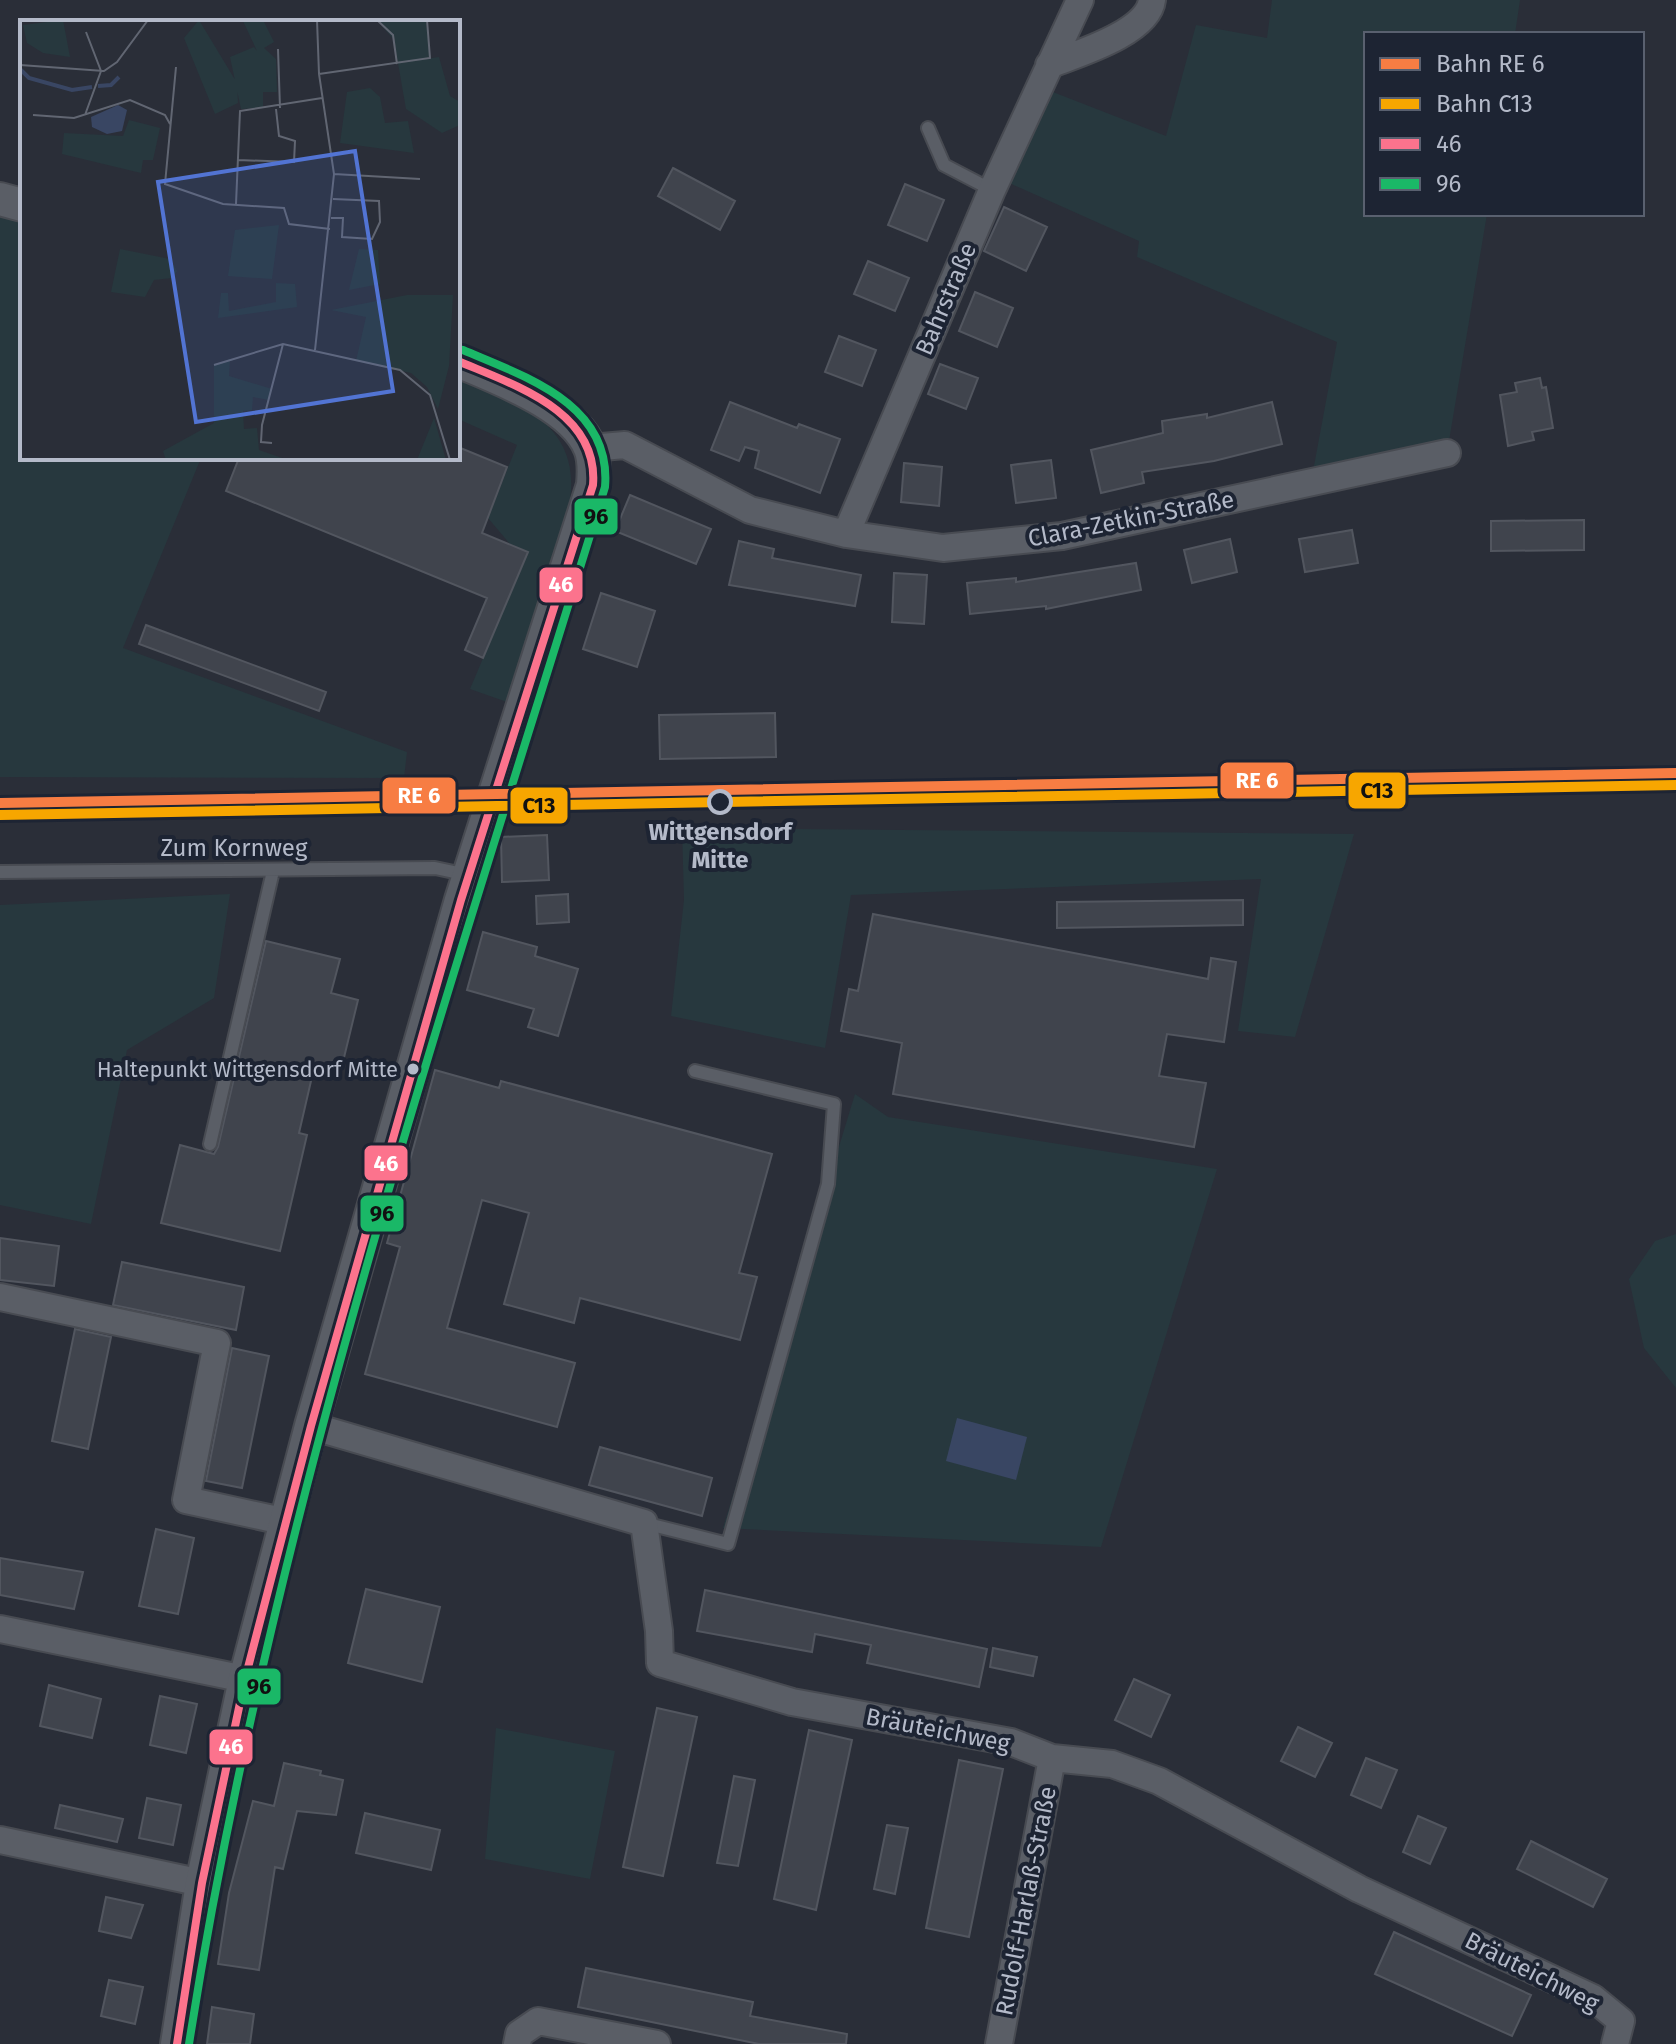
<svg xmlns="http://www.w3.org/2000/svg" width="1676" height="2044" font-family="'Fira Sans',sans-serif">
  <rect width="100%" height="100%" fill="#2a2e38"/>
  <path fill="#27383e" d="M 1272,0 L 1520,0 L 1515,34 L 1366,34 L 1366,214 L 1487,214 L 1447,453 L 1311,482 L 1337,342 L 1137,257 L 1139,241 L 998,178 L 1040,87 L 1166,136 L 1196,25 L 1267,38 Z
    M 0,217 L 22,222 L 22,458 L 201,458 L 123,648 L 407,752 L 404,778 L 0,777 Z
    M 458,375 C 520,403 584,425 569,506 L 507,702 L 470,689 L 528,552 L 510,544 L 488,518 L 517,445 L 458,419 Z
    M 682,828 L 1354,834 L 1295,1037 L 1238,1031 L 1261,879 L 851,895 L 825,1048 L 671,1016 L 684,900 Z
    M 230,894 L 214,998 L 127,1050 L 91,1224 L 0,1205 L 0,905 Z
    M 855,1094 L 888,1117 L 1217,1169 L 1101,1547 L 723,1528 Z
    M 1676,1234 L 1676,1388 L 1644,1348 L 1629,1279 L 1655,1241 Z
    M 496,1728 L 615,1751 L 590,1879 L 485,1859 Z"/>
  <path fill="#394663" d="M 957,1418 L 1027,1437 L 1016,1480 L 946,1461 Z"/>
  <path fill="#40444d" stroke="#52565f" stroke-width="2" d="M 673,168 L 735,201 L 720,230 L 658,196 Z
    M 905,184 L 944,200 L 927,241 L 888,225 Z
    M 1004,207 L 1047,227 L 1026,271 L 984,251 Z
    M 868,261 L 909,278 L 895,311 L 854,294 Z
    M 975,292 L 1013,308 L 997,347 L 959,331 Z
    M 839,336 L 876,350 L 862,386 L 825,372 Z
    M 940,364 L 978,378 L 966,409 L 928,394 Z
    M 1540,378 L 1542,388 L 1546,387 L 1553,428 L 1532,432 L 1534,440 L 1508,446 L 1500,395 L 1517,392 L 1515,383 Z
    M 730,402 L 797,428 L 799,424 L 840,439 L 820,493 L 755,468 L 759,451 L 745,447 L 739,461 L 711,450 Z
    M 1272,402 L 1282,444 L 1214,461 L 1142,472 L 1144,483 L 1101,493 L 1091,450 L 1163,433 L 1162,421 L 1207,414 L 1207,418 Z
    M 458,447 L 507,467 L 482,533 L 528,552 L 483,658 L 465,650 L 487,598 L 226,491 L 239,458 L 458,458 Z
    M 1051,460 L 1056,498 L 1016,503 L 1011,465 Z
    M 904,463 L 942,467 L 939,506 L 901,502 Z
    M 630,495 L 711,529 L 696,564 L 615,531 Z
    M 1584,520 L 1584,550 L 1491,551 L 1491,521 Z
    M 1352,530 L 1358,563 L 1305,572 L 1299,539 Z
    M 1230,539 L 1237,572 L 1192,583 L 1184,550 Z
    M 739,541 L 774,549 L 772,558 L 861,575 L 855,606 L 729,585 Z
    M 1136,563 L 1141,590 L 1046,609 L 1046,606 L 970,614 L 967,583 L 1016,578 L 1016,582 Z
    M 894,573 L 927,575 L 924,624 L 892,622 Z
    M 601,593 L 655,611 L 637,667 L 583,649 Z
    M 146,625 L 326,692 L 319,711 L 139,644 Z
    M 775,713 L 776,757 L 660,759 L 659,715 Z
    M 547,835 L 549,880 L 502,882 L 501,837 Z
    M 568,894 L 569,922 L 537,924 L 536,896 Z
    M 1243,900 L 1243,925 L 1057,928 L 1057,902 Z
    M 873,914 L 1208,979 L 1211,958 L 1236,962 L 1224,1042 L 1167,1034 L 1159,1076 L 1206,1083 L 1194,1147 L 893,1094 L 902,1043 L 841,1031 L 849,989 L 858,991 Z
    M 483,932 L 537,947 L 535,956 L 578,969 L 558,1036 L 528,1027 L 534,1009 L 467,990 Z
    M 266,941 L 340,959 L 331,993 L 358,1000 L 340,1074 L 314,1068 L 299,1133 L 307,1135 L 280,1251 L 161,1223 L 180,1145 L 214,1154 L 218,1147 Z
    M 435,1070 L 499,1088 L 501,1081 L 772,1154 L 739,1273 L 757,1277 L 740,1340 L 580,1298 L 574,1323 L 504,1304 L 529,1213 L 482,1200 L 447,1328 L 575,1363 L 557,1427 L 365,1374 L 400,1247 L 387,1243 Z
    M 0,1238 L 59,1246 L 54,1286 L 0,1280 Z
    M 122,1262 L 244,1287 L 236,1330 L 113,1305 Z
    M 75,1329 L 111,1337 L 88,1449 L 52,1441 Z
    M 232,1348 L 269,1356 L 242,1488 L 206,1481 Z
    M 600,1447 L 712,1478 L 702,1516 L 589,1485 Z
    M 156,1529 L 194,1538 L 178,1614 L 139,1606 Z
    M 0,1558 L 83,1572 L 74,1609 L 0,1595 Z
    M 366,1589 L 440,1607 L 422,1682 L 348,1663 Z
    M 705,1590 L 987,1649 L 979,1687 L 867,1663 L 871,1645 L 815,1634 L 812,1652 L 697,1631 Z
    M 993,1648 L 1037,1657 L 1033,1676 L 990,1667 Z
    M 1134,1679 L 1170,1695 L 1151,1737 L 1115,1720 Z
    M 49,1685 L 101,1699 L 92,1738 L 40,1726 Z
    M 160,1696 L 197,1704 L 186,1753 L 150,1745 Z
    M 657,1708 L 697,1717 L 663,1876 L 623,1867 Z
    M 1298,1727 L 1332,1743 L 1315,1777 L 1281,1761 Z
    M 809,1730 L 852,1740 L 816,1910 L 774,1899 Z
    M 1366,1758 L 1397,1770 L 1381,1808 L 1351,1795 Z
    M 959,1760 L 1003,1769 L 969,1937 L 926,1928 Z
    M 284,1763 L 321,1771 L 320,1775 L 343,1780 L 336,1815 L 297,1811 L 283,1869 L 275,1867 L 259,1970 L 218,1964 L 229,1893 L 253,1801 L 274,1806 Z
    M 734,1776 L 755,1780 L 738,1866 L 717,1863 Z
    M 147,1798 L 181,1805 L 173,1845 L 139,1838 Z
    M 60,1805 L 123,1819 L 117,1842 L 55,1828 Z
    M 365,1813 L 440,1830 L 431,1870 L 356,1853 Z
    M 1418,1816 L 1446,1828 L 1430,1864 L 1403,1852 Z
    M 887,1825 L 908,1828 L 895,1894 L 874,1889 Z
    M 1531,1841 L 1607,1879 L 1593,1907 L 1517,1869 Z
    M 106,1897 L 143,1905 L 131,1938 L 99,1931 Z
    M 1394,1932 L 1531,1995 L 1512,2036 L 1375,1974 Z
    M 586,1968 L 753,2002 L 750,2016 L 847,2034 L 846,2044 L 759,2044 L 578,2007 Z
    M 109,1980 L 143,1987 L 135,2024 L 101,2016 Z
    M 212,2007 L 254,2014 L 250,2044 L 207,2044 Z"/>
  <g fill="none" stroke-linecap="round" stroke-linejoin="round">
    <g stroke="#484b52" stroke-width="16">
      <path id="service" d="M 928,128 L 944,165 L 992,190
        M 0,872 L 435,868 L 468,875
        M 210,1144 L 273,871
        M 644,1523 L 728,1544 L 828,1184 L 834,1104 L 695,1071"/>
    </g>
    <g stroke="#484b52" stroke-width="30">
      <path id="minor" d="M 1049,65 C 1077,54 1148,33 1152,0
        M 590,448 L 625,445 L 750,510 L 846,534 L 943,548 L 1062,536 L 1447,453
        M 846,534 L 992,190 L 1080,0
        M 0,1297 L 217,1343 L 186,1500 L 287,1522
        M 311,1426 L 644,1523 L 659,1631 L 660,1663 L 792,1702 L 1011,1742 L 1052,1758 L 1112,1764 L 1159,1781 L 1359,1889 L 1593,1998 L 1621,2021 L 1615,2044
        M 0,1629 L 245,1679
        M 0,1840 L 202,1883
        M 517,2044 L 519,2034 L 538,2021 L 657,2044
        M 999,2044 L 1052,1758"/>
    </g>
    <g stroke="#484b52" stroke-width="36">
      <path id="tertiary" d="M 0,199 L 22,205
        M 177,2044 L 202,1883 L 245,1679 L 311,1426 L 461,900 L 593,485 C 594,473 595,460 590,448 C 573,405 497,378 458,361"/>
    </g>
    <use href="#service" stroke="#5a5e66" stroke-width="12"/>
    <use href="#minor" stroke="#5a5e66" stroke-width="26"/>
    <use href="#tertiary" stroke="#5a5e66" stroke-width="32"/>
    <g stroke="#1d2433" stroke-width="14">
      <path id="bus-1" d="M 177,2044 L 202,1883 L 245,1679 L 311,1426 L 461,900 L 593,485 C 599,411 514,385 458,361"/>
    </g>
    <g stroke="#1d2433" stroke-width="14">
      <path id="bus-2" d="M 189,2044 C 272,1512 447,1000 605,487 C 612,404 526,377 463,350"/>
    </g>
    <use href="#bus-1" stroke="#fc738d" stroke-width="8"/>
    <use href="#bus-2" stroke="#1ab867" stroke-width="8"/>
    <g stroke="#1d2433" stroke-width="16">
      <path id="rail-1" d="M 0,803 L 1676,773"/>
    </g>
    <g stroke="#1d2433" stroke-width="16">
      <path id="rail-2" d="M 0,815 L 1676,785"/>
    </g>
    <use href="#rail-1" stroke="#f77d43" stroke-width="10"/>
    <use href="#rail-2" stroke="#f7a600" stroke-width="10"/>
  </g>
  <circle fill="#1d2433" stroke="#b4bac9" stroke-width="4" cx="720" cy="802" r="11"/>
  <circle fill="#b4bac9" stroke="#1d2433" stroke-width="3" cx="413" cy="1069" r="7"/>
  <g text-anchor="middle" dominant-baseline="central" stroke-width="8" stroke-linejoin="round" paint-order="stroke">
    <g font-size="22" fill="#b4bac9" stroke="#1d2433" text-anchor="end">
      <text x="398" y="1069">Haltepunkt Wittgensdorf Mitte</text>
    </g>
    <g font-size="24" fill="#b4bac9" stroke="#1d2433">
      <text transform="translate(946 299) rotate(-67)">Bahrstraße</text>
      <text transform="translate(1131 519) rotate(-11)">Clara-Zetkin-Straße</text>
      <text x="234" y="848">Zum Kornweg</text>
      <text transform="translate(938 1730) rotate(11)">Bräuteichweg</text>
      <text transform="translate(1026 1901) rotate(-79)">Rudolf-Harlaß-Straße</text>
      <text transform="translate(1532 1972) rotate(27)">Bräuteichweg</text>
    </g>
    <g font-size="24" font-weight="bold" fill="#b4bac9" stroke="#1d2433">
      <text x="720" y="832">Wittgensdorf<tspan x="720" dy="28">Mitte</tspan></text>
    </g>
  </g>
  <g transform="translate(20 20)">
    <rect width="440" height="440" fill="#2a2e38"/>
    <path d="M 43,0 L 50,37 L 23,33 L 7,23 L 3,5 ZM 179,0 L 217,63 L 218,83 L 195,94 L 164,18 ZM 243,0 L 254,22 L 244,28 L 256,39 L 257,72 L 243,72 L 243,88 L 221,89 L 210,37 L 234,27 L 237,31 L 223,1 ZM 357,0 L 406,0 L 410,37 L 399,40 L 419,37 L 430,76 L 440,82 L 440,105 L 422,113 L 386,89 L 374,20 ZM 350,68 L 360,77 L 365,103 L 388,101 L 394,133 L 320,123 L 327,72 ZM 109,100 L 140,108 L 133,140 L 123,140 L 121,153 L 42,134 L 44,113 L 103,116 ZM 259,205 L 252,259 L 208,256 L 215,210 ZM 100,229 L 150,239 L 157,251 L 152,258 L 134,260 L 125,277 L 91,272 ZM 339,229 L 358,230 L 360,264 L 329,270 ZM 256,263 L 275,264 L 277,287 L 198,298 L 201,273 L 208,273 L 209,291 L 256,282 ZM 387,275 L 433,275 L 429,346 L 418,389 L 407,367 L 391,353 L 336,341 L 346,297 L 311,290 ZM 210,339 L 209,356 L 252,369 L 249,380 L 233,377 L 232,390 L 223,391 L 224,409 L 237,408 L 239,430 L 268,440 L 146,440 L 143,431 L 194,403 L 194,345 ZM 414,398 L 426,440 L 397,440 Z" fill="#27383e"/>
    <path d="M 98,85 L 107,90 L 102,111 L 87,114 L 72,107 L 71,97 Z" fill="#394663"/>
    <path fill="none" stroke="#394663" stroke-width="4" d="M 0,49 L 9,58 L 52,70 L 72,67M 78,66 L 91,65 L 99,57"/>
    <path fill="none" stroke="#616672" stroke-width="2" d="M 357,0 L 373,15 L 377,44M 258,29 L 260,88M 0,45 L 84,51 L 97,42 L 128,0M 156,47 L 145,164 L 203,184 L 264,188 L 269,204 L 310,209M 299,54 L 410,38 L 407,0M 13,95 L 54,98 L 110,80 L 145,95 L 150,104M 65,95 L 81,51 L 66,12M 218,140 L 274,142 L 275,121 L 259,116 L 256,89M 314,154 L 400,159M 216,184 L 220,91 L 302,78M 311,198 L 323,198 L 322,217 L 352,219 L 360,202 L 359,181 L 313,179M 295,330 L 314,154 L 299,54 L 297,0M 194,345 L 263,324 L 380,350 L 410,375 L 430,440M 252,423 L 241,422 L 242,405 L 263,324"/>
    <path fill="#5274d3" fill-opacity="0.15" stroke="#5274d3" stroke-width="4" d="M 335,131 L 373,371 L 176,402 L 138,162 Z"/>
    <rect width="440" height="440" fill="none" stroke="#b4bac9" stroke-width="4"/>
  </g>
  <g stroke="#1d2433" stroke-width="3">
    <rect x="573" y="497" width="46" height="39" rx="8" fill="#1ab867"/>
    <rect x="538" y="566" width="46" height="38" rx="8" fill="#fc738d"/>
    <rect x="1219" y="761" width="76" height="39" rx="8" fill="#f77d43"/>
    <rect x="1347" y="771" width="60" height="39" rx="8" fill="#f7a600"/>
    <rect x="381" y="776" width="76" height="39" rx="8" fill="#f77d43"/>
    <rect x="509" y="786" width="60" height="39" rx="8" fill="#f7a600"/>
    <rect x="363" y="1144" width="46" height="38" rx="8" fill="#fc738d"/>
    <rect x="359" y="1194" width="46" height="39" rx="8" fill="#1ab867"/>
    <rect x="236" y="1667" width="46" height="39" rx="8" fill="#1ab867"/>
    <rect x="208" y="1728" width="46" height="38" rx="8" fill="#fc738d"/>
  </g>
  <g font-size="22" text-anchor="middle" font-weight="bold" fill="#fff">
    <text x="561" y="592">46</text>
    <text x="1257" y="788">RE 6</text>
    <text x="419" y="803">RE 6</text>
    <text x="386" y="1171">46</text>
    <text x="231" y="1754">46</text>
  </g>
  <g font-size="22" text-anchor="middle" font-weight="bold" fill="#111">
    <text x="596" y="524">96</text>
    <text x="1377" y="798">C13</text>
    <text x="539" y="813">C13</text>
    <text x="382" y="1221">96</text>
    <text x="259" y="1694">96</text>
  </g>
  <rect x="1364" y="32" width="280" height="184" fill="#1d2433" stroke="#59606f" stroke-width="2"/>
  <rect x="1380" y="58" width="40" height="12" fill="#f77d43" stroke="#59606f" stroke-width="2"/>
  <text x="1436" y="72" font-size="24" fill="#b4bac9">Bahn RE 6</text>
  <rect x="1380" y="98" width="40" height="12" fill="#f7a600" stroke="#59606f" stroke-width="2"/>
  <text x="1436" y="112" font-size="24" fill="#b4bac9">Bahn C13</text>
  <rect x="1380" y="138" width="40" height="12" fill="#fc738d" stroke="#59606f" stroke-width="2"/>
  <text x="1436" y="152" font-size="24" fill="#b4bac9">46</text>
  <rect x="1380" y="178" width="40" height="12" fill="#1ab867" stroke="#59606f" stroke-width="2"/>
  <text x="1436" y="192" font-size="24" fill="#b4bac9">96</text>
</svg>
